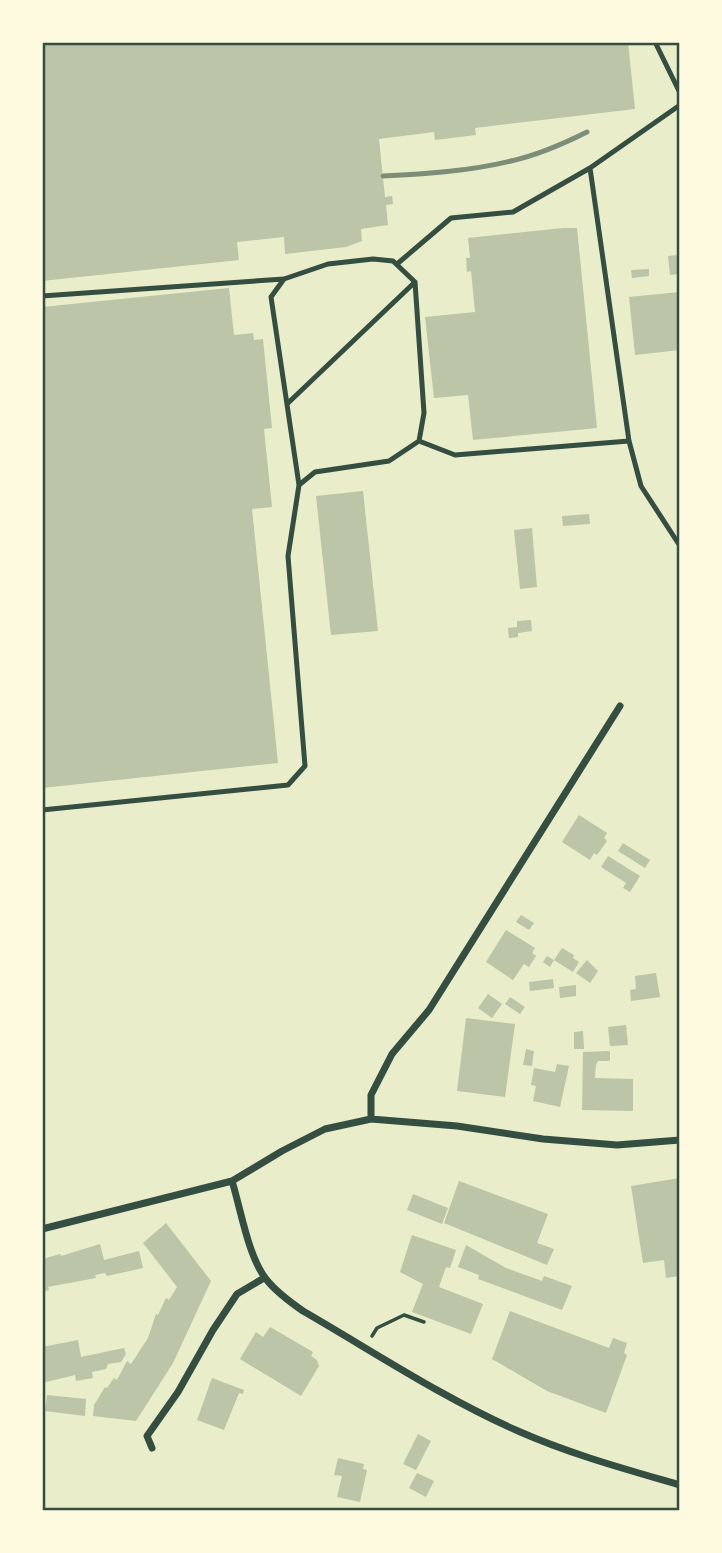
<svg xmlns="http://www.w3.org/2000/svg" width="722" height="1553" font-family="'Fira Sans Condensed',sans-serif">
  <rect width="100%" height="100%" fill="#e9edc9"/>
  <path fill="#bcc5a7" d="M 42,42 L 628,42 L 635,109 L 475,128 L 476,135 L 435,140 L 434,132 L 379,139 L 385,197 L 392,196 L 393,204 L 386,205 L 388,225 L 361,229 L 362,241 L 346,247 L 285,254 L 284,237 L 237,242 L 239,260 L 42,281 Z
    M 563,228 L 577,228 L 597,428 L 473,440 L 468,395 L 434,398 L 425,317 L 475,312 L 471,271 L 467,272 L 466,258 L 470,258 L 468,238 Z
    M 677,255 L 679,274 L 670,275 L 668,256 Z
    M 649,269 L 649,276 L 632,278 L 631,270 Z
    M 229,288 L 234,335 L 253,333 L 254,340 L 263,339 L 272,428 L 264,429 L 272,507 L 252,509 L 278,763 L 42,788 L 42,307 Z
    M 680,292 L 680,350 L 635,355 L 629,297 Z
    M 363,491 L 378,631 L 331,635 L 316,496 Z
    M 589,514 L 590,524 L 563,526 L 562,516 Z
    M 532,528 L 537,587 L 520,589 L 514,530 Z
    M 531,620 L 532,631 L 518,633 L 518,637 L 509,638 L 508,628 L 517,627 L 517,621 Z
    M 579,815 L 607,833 L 604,838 L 607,841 L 597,855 L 594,853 L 590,860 L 562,842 Z
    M 623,843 L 650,860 L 645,868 L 618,851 Z
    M 608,856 L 640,876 L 630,892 L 623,888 L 626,883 L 601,867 Z
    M 521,915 L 534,923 L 529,930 L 516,922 Z
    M 506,930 L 535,948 L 532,953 L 536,956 L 529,967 L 524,964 L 513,980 L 486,962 Z
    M 562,948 L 574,955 L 573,958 L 579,962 L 573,972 L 554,960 L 550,967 L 543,962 L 547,956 L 554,960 Z
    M 587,960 L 598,971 L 590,983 L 576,973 Z
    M 656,973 L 660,997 L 631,1001 L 630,990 L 636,989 L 635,976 Z
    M 553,979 L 554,988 L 530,991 L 529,982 Z
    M 576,985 L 576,996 L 560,998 L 559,987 Z
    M 488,994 L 502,1004 L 492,1018 L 478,1008 Z
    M 510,997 L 525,1007 L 520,1014 L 505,1004 Z
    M 466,1018 L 515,1024 L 505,1097 L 457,1091 Z
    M 626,1025 L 628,1045 L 610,1046 L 608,1027 Z
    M 583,1031 L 584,1049 L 574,1049 L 574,1032 Z
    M 526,1049 L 534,1051 L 532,1066 L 523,1065 Z
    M 610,1051 L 610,1061 L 598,1061 L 596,1065 L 595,1078 L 633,1079 L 633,1111 L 582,1110 L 583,1052 Z
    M 557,1064 L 569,1066 L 560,1107 L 533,1101 L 536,1086 L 531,1085 L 534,1068 L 555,1072 Z
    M 680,1178 L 680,1276 L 666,1278 L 664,1260 L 643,1263 L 631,1186 Z
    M 459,1181 L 548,1214 L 537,1243 L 554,1249 L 547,1265 L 444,1223 Z
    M 413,1194 L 448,1208 L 442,1224 L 407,1210 Z
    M 166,1223 L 211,1281 L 173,1363 L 136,1421 L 93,1416 L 94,1405 L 105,1387 L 107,1388 L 114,1378 L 117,1380 L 127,1361 L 131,1364 L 148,1338 L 156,1314 L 158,1315 L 166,1298 L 169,1300 L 177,1287 L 143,1243 Z
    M 412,1235 L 456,1250 L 450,1268 L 446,1267 L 439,1287 L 483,1304 L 471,1334 L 412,1312 L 423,1284 L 400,1272 Z
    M 100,1244 L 104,1260 L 139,1251 L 143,1268 L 107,1276 L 105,1273 L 95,1275 L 96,1278 L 48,1287 L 49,1290 L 42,1292 L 43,1259 L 60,1254 L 61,1256 Z
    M 466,1245 L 506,1268 L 542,1281 L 544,1276 L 572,1286 L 562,1310 L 478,1279 L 479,1275 L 458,1267 Z
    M 510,1311 L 609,1348 L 613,1338 L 627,1343 L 624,1353 L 627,1355 L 606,1413 L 547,1391 L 492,1359 Z
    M 270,1327 L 313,1352 L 311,1356 L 317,1360 L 319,1366 L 301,1396 L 240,1359 L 256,1332 L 263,1337 Z
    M 78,1340 L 81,1357 L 124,1348 L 126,1354 L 121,1362 L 108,1364 L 106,1369 L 92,1372 L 93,1378 L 76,1381 L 75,1375 L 42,1383 L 42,1347 Z
    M 212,1378 L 244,1390 L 243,1394 L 239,1393 L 224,1430 L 197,1420 Z
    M 47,1395 L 86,1399 L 85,1416 L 45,1411 Z
    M 418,1434 L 431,1441 L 416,1470 L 403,1464 Z
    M 338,1458 L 364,1464 L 363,1469 L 367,1470 L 360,1502 L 337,1497 L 342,1476 L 334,1475 Z
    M 417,1473 L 434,1481 L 426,1497 L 409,1488 Z"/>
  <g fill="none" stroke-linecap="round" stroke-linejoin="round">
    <path stroke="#344e41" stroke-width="3.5" d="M 372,1336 L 377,1328 L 404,1315 L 424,1322"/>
    <path stroke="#344e41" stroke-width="5" d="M 655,42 L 680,93
      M 680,105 L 590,168 L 629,441 L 641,486 L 680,546
      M 397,264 L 451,218 L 513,212 L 590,168
      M 42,296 L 284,279
      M 287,404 L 415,282
      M 419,441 L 455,455 L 629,441
      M 42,810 L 288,785 L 305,766 L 288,556 L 299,485 L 271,297 L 284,279 L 328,264 L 373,259 L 393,261 L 415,282 L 424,413 L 419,441 L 389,461 L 315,472 L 299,485"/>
    <path stroke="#344e41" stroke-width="7" d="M 371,1119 L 371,1095 L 392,1054 L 429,1010 L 620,706
      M 232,1181 C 241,1210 248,1256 266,1279 C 276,1292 290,1302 303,1311 C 374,1352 443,1398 518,1431 C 570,1454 625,1469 680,1485
      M 42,1229 L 232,1181 L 282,1151 L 325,1129 L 371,1119 L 457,1126 L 543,1139 L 617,1145 L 680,1140
      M 152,1448 L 147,1436 L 178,1392 L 213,1330 L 237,1294 L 264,1278"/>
    <path stroke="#7c8e77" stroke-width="5" d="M 383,176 C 425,174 470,171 511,161 C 538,155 563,144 587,132"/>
  </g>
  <rect width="722" height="1553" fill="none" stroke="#fefae0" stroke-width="88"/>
  <rect x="44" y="44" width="634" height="1465" fill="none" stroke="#344e41" stroke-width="2.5"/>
</svg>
